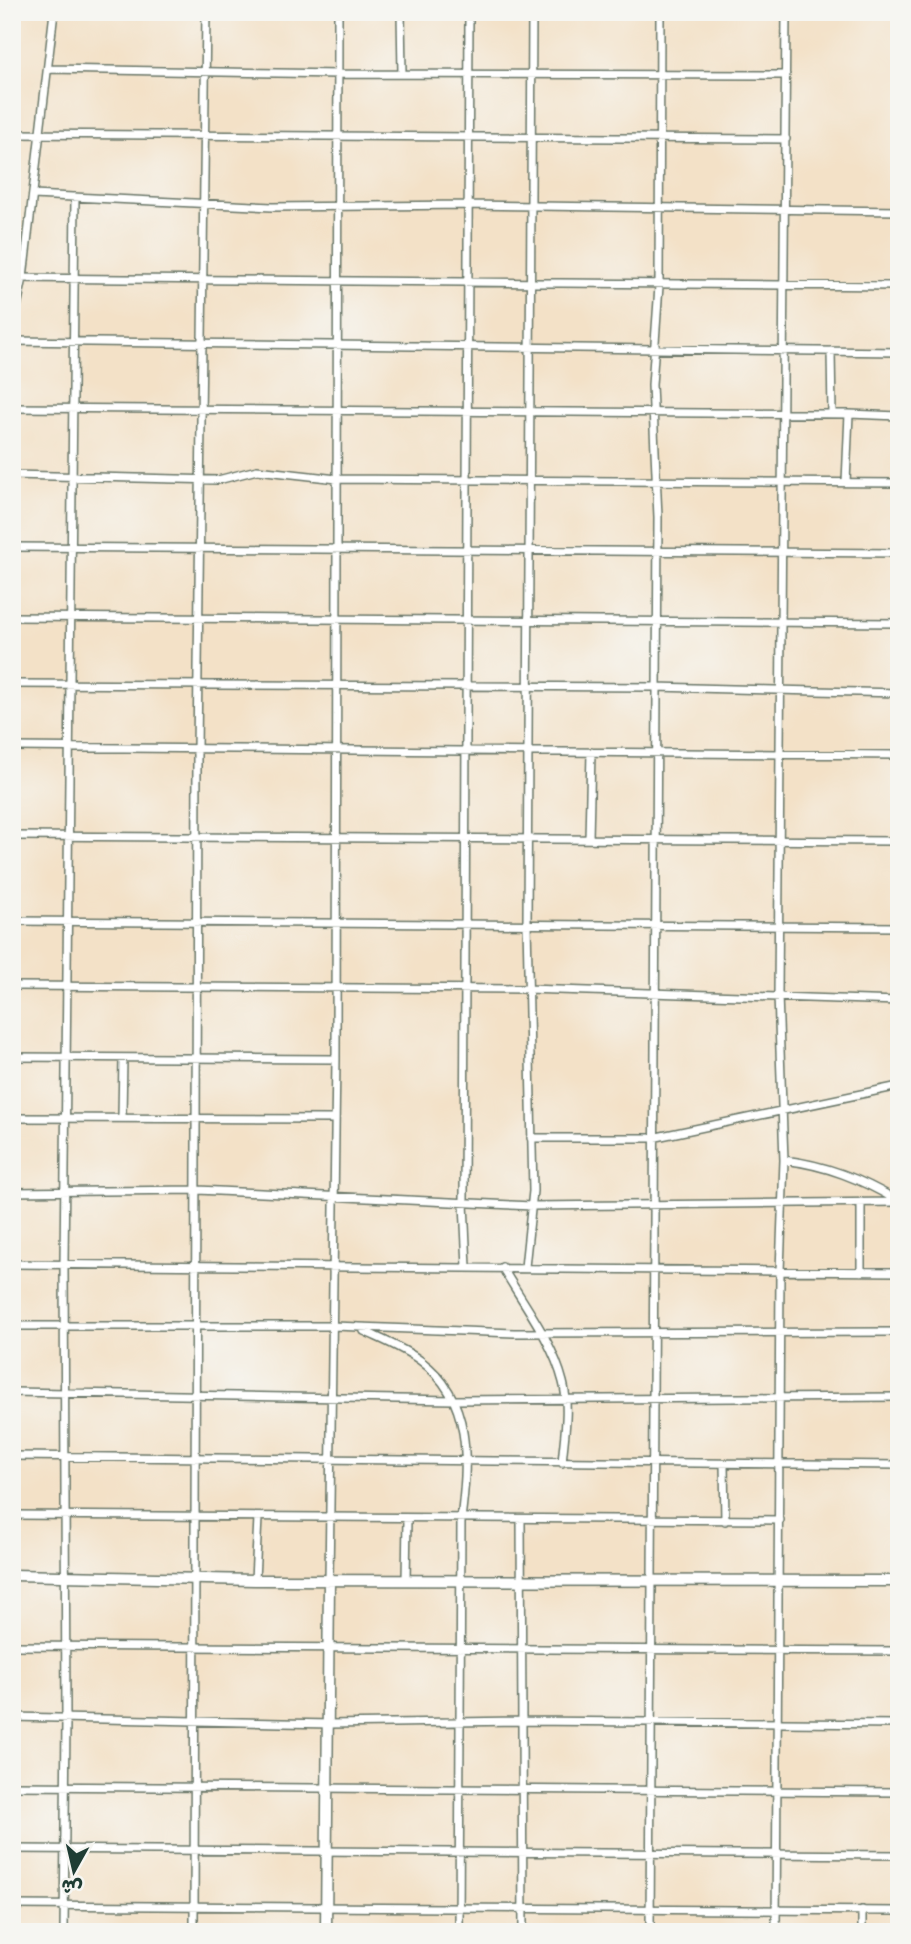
<svg xmlns="http://www.w3.org/2000/svg" width="911" height="1944" font-family="Itim,'Playpen Sans Arabic',sans-serif">
  <rect width="100%" height="100%" fill="#f6f6f2"/>
  <filter id="ink" filterUnits="userSpaceOnUse"><feTurbulence type="fractalNoise" baseFrequency=".0143" numOctaves="2"/><feDisplacementMap in="SourceGraphic" scale="14" xChannelSelector="R" yChannelSelector="G"/><feConvolveMatrix kernelMatrix="1 2 1 2 8 2 1 2 1" color-interpolation-filters="sRGB"/></filter>
  <filter id="wash" filterUnits="userSpaceOnUse"><feTurbulence type="fractalNoise" baseFrequency=".00686" numOctaves="4" result="noise"/><feDisplacementMap in="SourceGraphic" scale="28" xChannelSelector="R" yChannelSelector="G"/><feGaussianBlur stdDeviation="1.57" result="paint"/><feColorMatrix in="noise" values="0 0 0 0 0 0 0 0 0 0 0 0 0 0 0 0 0 1.4 0 .05"/><feComposite in="paint" operator="in"/></filter>
  <g filter="url(#wash)">
    <rect width="100%" height="100%" fill="#f3e1c7"/>
  </g>
  <g filter="url(#ink)">
    <g fill="none" stroke-linecap="round" stroke-linejoin="round">
      <g stroke="#697667" stroke-width="10">
        <path id="street" d="M 401,12 L 402,74
          M 49,69 L 339,74 L 786,75
          M 12,134 L 786,139
          M 33,195 L 272,207 L 468,205 L 899,211
          M 12,278 L 899,286
          M 12,330 L 23,278 L 54,12
          M 12,341 L 899,352
          M 831,351 L 832,414
          M 12,408 L 849,414
          M 12,475 L 218,480 L 257,470 L 337,479 L 899,483
          M 846,482 L 849,414 L 899,416
          M 12,547 L 899,553
          M 12,617 L 899,623
          M 12,684 L 655,687 L 899,693
          M 12,747 L 899,755
          M 12,836 L 899,841
          M 589,839 L 591,752
          M 12,921 L 899,927
          M 12,986 L 527,989 L 899,1001
          M 12,1057 L 336,1059
          M 122,1117 L 123,1058
          M 12,1118 L 335,1119
          M 531,1138 L 652,1138 L 899,1086
          M 784,1160 C 826,1165 861,1179 898,1201
          M 12,1192 L 198,1190 L 532,1206 L 899,1202
          M 861,1202 L 861,1272
          M 12,1264 L 899,1272
          M 467,1267 L 464,1203 L 469,12
          M 502,1267 C 523,1303 553,1342 563,1382 C 570,1408 564,1437 562,1463
          M 525,1267 L 533,1191 L 527,924 L 532,12
          M 12,1326 L 334,1326 L 514,1333 L 899,1332
          M 364,1331 C 383,1340 404,1348 421,1361 C 473,1399 468,1463 461,1519 L 459,1932
          M 12,1392 L 453,1400 L 899,1397
          M 12,1456 L 899,1465
          M 724,1464 L 725,1521
          M 12,1515 L 780,1520
          M 521,1520 L 523,1932
          M 255,1580 L 258,1518
          M 329,1580 L 336,1059 L 338,12
          M 406,1580 L 407,1519
          M 12,1646 L 899,1651
          M 12,1717 L 330,1724 L 522,1721 L 899,1724
          M 12,1786 L 899,1792
          M 12,1849 L 899,1855
          M 12,1905 L 899,1911
          M 862,1910 L 862,1932
          M 64,1932 L 66,1718 L 64,1264 L 75,197
          M 194,1932 L 197,750 L 206,12
          M 650,1932 L 658,517 L 652,385 L 659,286 L 660,12
          M 776,1932 L 780,1271 L 784,1160 L 778,995 L 786,12"/>
      </g>
      <g stroke="#697667" stroke-width="13">
        <path id="secondary" d="M 12,1575 L 255,1580 L 899,1581
          M 326,1932 L 329,1580"/>
      </g>
      <use href="#street" stroke="#fff" stroke-width="7"/>
      <use href="#secondary" stroke="#fff" stroke-width="10"/>
    </g>
  </g>
  <rect width="911" height="1944" fill="none" stroke="#f6f6f2" stroke-width="42"/>
  <g transform="translate(74 1871) rotate(188)" stroke="#f6f6f2" stroke-width="5" paint-order="stroke">
  <path d="M0-5L12 26L0 18L-12 26Z" fill="#1f3d34"/>
  <text y="-10" font-size="19" font-weight="bold" text-anchor="middle" fill="#1f3d34">ش</text>
  </g>
</svg>
